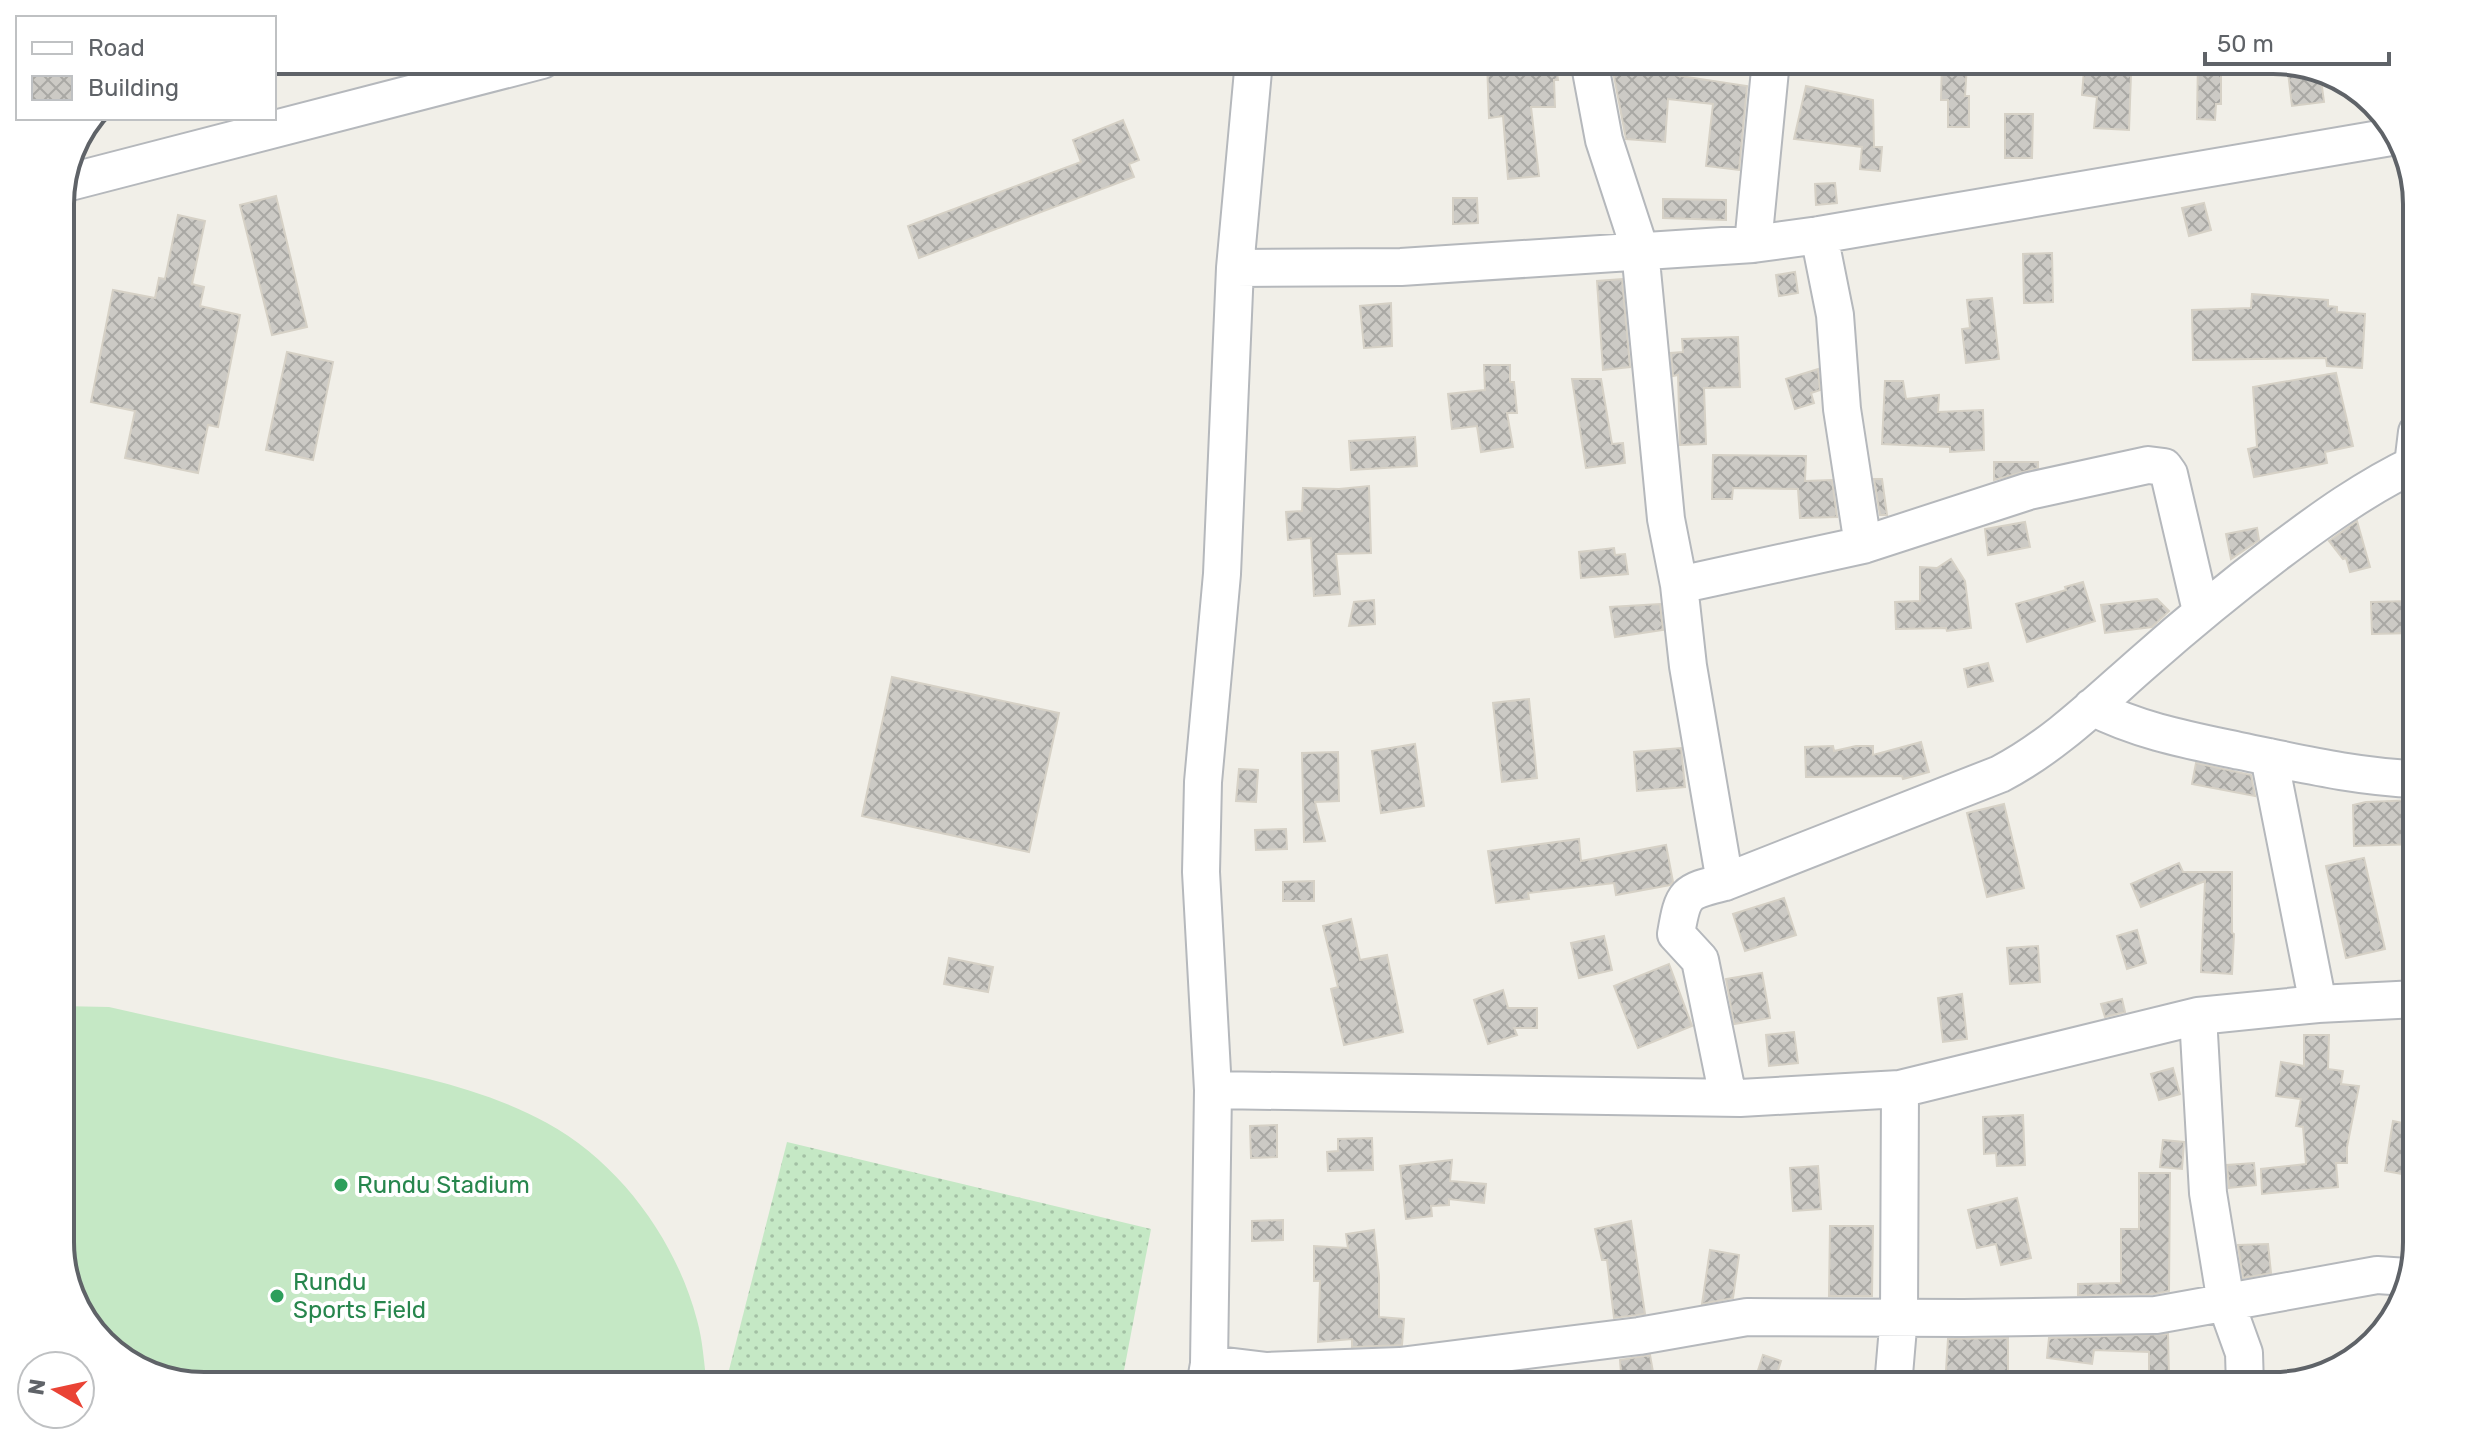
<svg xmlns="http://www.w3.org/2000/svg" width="2477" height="1446" font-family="Rubik,sans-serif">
  <defs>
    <pattern id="grass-dots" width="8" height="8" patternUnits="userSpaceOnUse" patternTransform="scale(2)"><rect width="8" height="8" fill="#c5e8c5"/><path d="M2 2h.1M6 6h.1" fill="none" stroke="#a3c0a4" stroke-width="1.8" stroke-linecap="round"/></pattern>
    <pattern id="building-cross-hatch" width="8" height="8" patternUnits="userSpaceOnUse" patternTransform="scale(2)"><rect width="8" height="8" fill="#cccac5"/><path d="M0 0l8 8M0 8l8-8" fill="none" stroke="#a9a8a4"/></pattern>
  </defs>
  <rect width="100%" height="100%" fill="#f1efe8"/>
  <path fill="url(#grass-dots)" d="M 787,1142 L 1151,1229 L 1121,1386 L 725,1386 Z"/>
  <path fill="#c5e8c5" d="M 60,1006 L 109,1007 C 188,1025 266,1042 345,1060 C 414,1075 485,1089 547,1123 C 620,1163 676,1240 697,1320 C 703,1341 704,1364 707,1386 L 204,1386 L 132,1367 L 80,1314 L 60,1251 Z"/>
  <path fill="url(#building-cross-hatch)" stroke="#d6d1c6" stroke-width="2" d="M 1487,60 L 1555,60 L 1558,80 L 1554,80 L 1555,107 L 1531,107 L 1539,176 L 1508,179 L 1503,116 L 1489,118 Z
    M 1630,60 L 1668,60 L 1667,74 L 1747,86 L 1739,170 L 1706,166 L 1713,104 L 1668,99 L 1665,142 L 1626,139 L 1612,66 L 1630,68 Z
    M 2198,60 L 2216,60 L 2216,71 L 2221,71 L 2221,104 L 2216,104 L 2215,120 L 2197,119 Z
    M 1942,62 L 1967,64 L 1965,96 L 1969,96 L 1969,127 L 1948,127 L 1948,100 L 1941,100 Z
    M 2287,64 L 2320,72 L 2324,102 L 2292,106 Z
    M 2084,70 L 2131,74 L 2129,130 L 2094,128 L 2097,97 L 2082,95 Z
    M 1806,86 L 1873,100 L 1874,147 L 1882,147 L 1880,171 L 1860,169 L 1862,147 L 1794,139 Z
    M 2005,114 L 2033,114 L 2032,158 L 2005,158 Z
    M 1123,120 L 1139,160 L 1129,164 L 1134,177 L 919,258 L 908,226 L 1081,162 L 1073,140 Z
    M 1835,183 L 1837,203 L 1816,205 L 1815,184 Z
    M 276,196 L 307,327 L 272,335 L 240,205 Z
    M 1453,198 L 1477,198 L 1478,223 L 1453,224 Z
    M 1663,199 L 1726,200 L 1726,220 L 1663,218 Z
    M 2204,203 L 2211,230 L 2189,236 L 2182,208 Z
    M 178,215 L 205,221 L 192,284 L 204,287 L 200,306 L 240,315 L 218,427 L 208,425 L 198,473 L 125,458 L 135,411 L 91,402 L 113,290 L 155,298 L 159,278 L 165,279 Z
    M 2052,253 L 2053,302 L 2024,303 L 2023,254 Z
    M 1795,272 L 1798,293 L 1779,296 L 1776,275 Z
    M 1622,279 L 1630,367 L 1603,370 L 1597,281 Z
    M 2252,294 L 2328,300 L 2328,306 L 2337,307 L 2337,312 L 2365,314 L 2362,368 L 2327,366 L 2326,358 L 2193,360 L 2192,310 L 2251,308 Z
    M 1992,298 L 1999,359 L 1966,363 L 1962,329 L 1970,328 L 1967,300 Z
    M 1391,303 L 1392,346 L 1364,348 L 1360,306 Z
    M 1738,337 L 1740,387 L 1704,388 L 1706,444 L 1680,445 L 1678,375 L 1673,376 L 1671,353 L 1683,352 L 1682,339 Z
    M 287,352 L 333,362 L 313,460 L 266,450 Z
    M 1484,365 L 1510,365 L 1510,382 L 1514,382 L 1517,413 L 1507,413 L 1513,447 L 1481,452 L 1477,426 L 1452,429 L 1448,394 L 1485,390 Z
    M 1818,369 L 1820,390 L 1811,393 L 1814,403 L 1795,409 L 1786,379 Z
    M 2336,373 L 2353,446 L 2325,452 L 2327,463 L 2254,477 L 2248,449 L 2257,447 L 2253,387 Z
    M 1572,379 L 1601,379 L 1612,444 L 1623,443 L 1625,463 L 1586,468 Z
    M 1885,381 L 1903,381 L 1906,399 L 1939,395 L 1938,412 L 1983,410 L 1984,450 L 1950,452 L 1950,447 L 1882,444 Z
    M 1415,437 L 1417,466 L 1351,470 L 1349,441 Z
    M 1713,455 L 1806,456 L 1805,481 L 1832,480 L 1837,517 L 1800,518 L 1798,489 L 1733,488 L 1732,499 L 1712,499 Z
    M 1994,462 L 2038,462 L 2038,468 L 1994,480 Z
    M 1874,479 L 1882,479 L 1887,515 L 1880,515 Z
    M 1369,486 L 1371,553 L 1336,554 L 1340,594 L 1314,596 L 1311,538 L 1288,540 L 1286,512 L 1302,511 L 1303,488 L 1339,489 Z
    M 2357,521 L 2370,567 L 2350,572 L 2346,558 L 2343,559 L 2329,541 Z
    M 2025,522 L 2030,547 L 1988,555 L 1985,529 Z
    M 2257,528 L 2259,540 L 2231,559 L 2226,534 Z
    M 1614,548 L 1615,555 L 1625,554 L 1628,574 L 1581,578 L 1579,552 Z
    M 1951,559 L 1965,581 L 1971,628 L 1947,631 L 1946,628 L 1896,629 L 1895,602 L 1920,601 L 1920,567 L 1937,568 Z
    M 2083,582 L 2095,621 L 2027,642 L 2016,604 L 2066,590 L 2065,587 Z
    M 2157,599 L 2169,611 L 2152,627 L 2105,633 L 2101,605 Z
    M 1374,600 L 1375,624 L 1349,626 L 1354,602 Z
    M 2412,601 L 2413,633 L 2372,634 L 2371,602 Z
    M 1660,604 L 1663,630 L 1615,637 L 1610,607 Z
    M 1988,663 L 1993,681 L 1968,687 L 1964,669 Z
    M 892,677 L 1059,713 L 1029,852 L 862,816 Z
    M 1529,699 L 1537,778 L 1502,782 L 1493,703 Z
    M 1921,742 L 1929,772 L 1903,779 L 1902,776 L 1806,777 L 1805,747 L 1833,746 L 1834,751 L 1856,746 L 1873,746 L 1873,755 Z
    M 1415,744 L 1424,806 L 1381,813 L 1372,751 Z
    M 1681,748 L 1685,787 L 1637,791 L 1634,752 Z
    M 1338,752 L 1339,801 L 1315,802 L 1325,841 L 1304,842 L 1302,753 Z
    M 2196,763 L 2251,775 L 2255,796 L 2192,784 Z
    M 1239,769 L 1258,770 L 1256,802 L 1236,801 Z
    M 2417,800 L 2417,844 L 2354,846 L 2353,805 L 2366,802 Z
    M 2004,804 L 2024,888 L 1987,897 L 1967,813 Z
    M 1286,829 L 1287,849 L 1256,850 L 1255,830 Z
    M 1579,839 L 1581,861 L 1666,845 L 1673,882 L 1670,885 L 1616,895 L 1614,883 L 1528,893 L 1529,899 L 1496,903 L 1488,851 Z
    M 2364,858 L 2385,949 L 2346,958 L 2326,866 Z
    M 2179,863 L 2183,872 L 2232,872 L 2232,933 L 2234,934 L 2232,974 L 2201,972 L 2205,881 L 2141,907 L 2131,884 Z
    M 1314,881 L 1314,901 L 1283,901 L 1283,882 Z
    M 1784,898 L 1796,935 L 1745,951 L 1733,914 Z
    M 1351,919 L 1360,960 L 1387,955 L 1403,1032 L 1344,1045 L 1331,989 L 1338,987 L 1323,926 Z
    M 2137,930 L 2146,963 L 2127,969 L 2117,936 Z
    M 1604,936 L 1612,970 L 1579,978 L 1571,943 Z
    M 2038,946 L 2040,982 L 2010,984 L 2007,948 Z
    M 949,958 L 993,967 L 988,992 L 944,984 Z
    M 1669,964 L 1692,1026 L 1638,1048 L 1614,986 Z
    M 1762,973 L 1770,1018 L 1734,1024 L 1726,979 Z
    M 1503,990 L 1508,1008 L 1537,1008 L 1537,1028 L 1514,1028 L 1517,1035 L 1488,1044 L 1474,1000 Z
    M 1962,994 L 1967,1039 L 1943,1042 L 1938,998 Z
    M 2122,999 L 2125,1012 L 2105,1017 L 2101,1004 Z
    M 1794,1032 L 1798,1063 L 1769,1066 L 1766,1035 Z
    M 2304,1035 L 2329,1035 L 2328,1069 L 2343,1071 L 2341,1084 L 2359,1086 L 2347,1147 L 2347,1163 L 2336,1163 L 2338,1187 L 2262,1194 L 2261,1169 L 2306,1164 L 2303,1127 L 2296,1126 L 2301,1099 L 2276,1096 L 2281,1062 L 2304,1066 Z
    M 2173,1068 L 2180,1094 L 2159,1100 L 2151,1074 Z
    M 2023,1115 L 2025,1165 L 1997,1166 L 1996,1153 L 1984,1154 L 1983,1117 Z
    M 2393,1121 L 2417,1126 L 2417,1156 L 2411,1155 L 2408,1175 L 2385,1171 Z
    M 1277,1125 L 1277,1157 L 1251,1158 L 1250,1126 Z
    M 1372,1138 L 1373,1170 L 1328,1171 L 1327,1152 L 1338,1151 L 1338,1139 Z
    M 2163,1140 L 2184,1142 L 2182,1169 L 2160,1167 Z
    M 1452,1160 L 1450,1181 L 1486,1184 L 1484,1203 L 1449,1199 L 1449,1205 L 1431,1206 L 1432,1216 L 1406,1219 L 1400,1166 Z
    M 2254,1163 L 2256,1185 L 2229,1188 L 2227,1165 Z
    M 1818,1166 L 1821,1209 L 1793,1211 L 1790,1168 Z
    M 2139,1173 L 2170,1173 L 2169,1291 L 2154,1294 L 2078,1295 L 2078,1284 L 2121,1283 L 2121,1229 L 2139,1229 Z
    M 2017,1198 L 2031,1258 L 2001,1265 L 1996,1244 L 1977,1248 L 1968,1210 Z
    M 1283,1220 L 1283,1240 L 1252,1241 L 1252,1221 Z
    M 1631,1221 L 1645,1314 L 1614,1318 L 1607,1260 L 1602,1260 L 1595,1229 Z
    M 1830,1226 L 1873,1226 L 1872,1296 L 1829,1296 Z
    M 1374,1230 L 1379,1276 L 1379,1317 L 1404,1319 L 1402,1345 L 1352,1347 L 1352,1339 L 1318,1342 L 1320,1281 L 1314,1281 L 1314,1246 L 1348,1248 L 1346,1234 Z
    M 2268,1244 L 2271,1273 L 2243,1278 L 2238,1245 Z
    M 1710,1250 L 1739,1255 L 1733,1298 L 1702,1304 Z
    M 2168,1334 L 2169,1376 L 2149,1376 L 2149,1352 L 2094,1350 L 2092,1364 L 2047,1358 L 2049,1338 Z
    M 2008,1338 L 2008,1378 L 1973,1378 L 1973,1386 L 1945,1386 L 1948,1339 Z
    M 1650,1355 L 1653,1372 L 1621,1373 L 1620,1360 Z
    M 1763,1355 L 1781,1361 L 1773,1386 L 1753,1386 Z"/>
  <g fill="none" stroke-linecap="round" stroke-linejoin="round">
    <g stroke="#b5b8bc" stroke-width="40">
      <path id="minor" d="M 1589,60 L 1604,140 L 1640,250 L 1666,519 L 1679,585 L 1688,666 L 1725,882
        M 66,183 L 542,60
        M 1819,235 L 1835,315 L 1842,409 L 1863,545
        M 1753,244 L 1771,60
        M 1235,268 L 1401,267 L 1753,244 L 1819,235 L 2397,136
        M 2413,465 L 2417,432
        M 1679,585 L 1863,545 L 2029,491 L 2148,465 L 2164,467 L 2169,474 L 2201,611
        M 2092,707 C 2139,731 2188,740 2240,751 C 2299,763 2356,777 2417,779
        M 2269,757 L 2318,1004
        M 2198,1016 L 2208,1193 L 2226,1303 L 2244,1353 L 2245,1386
        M 1213,1090 L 1740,1098 L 1900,1089 L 2198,1016 L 2318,1004 L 2417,999
        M 1728,1097 L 1700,960 L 1676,934 C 1683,892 1685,892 1725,882 L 2000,774 C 2054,746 2099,701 2145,661 C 2188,623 2232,587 2278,552 C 2322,519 2366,487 2417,463
        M 1209,1364 L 1267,1371 L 1400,1366 L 1639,1336 L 1747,1317 L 1963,1318 L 2156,1315 L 2377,1275 L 2408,1277
        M 1205,1386 L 1209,1364 L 1213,1090 L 1201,872 L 1203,782 L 1222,574 L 1235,268 L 1254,60
        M 1893,1386 L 1899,1316 L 1900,1089"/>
    </g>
    <use href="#minor" stroke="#fff" stroke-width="36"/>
  </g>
  <g fill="#2e9e5b" stroke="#fff" stroke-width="3">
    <circle cx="341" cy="1185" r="8"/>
    <circle cx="277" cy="1296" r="8"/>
  </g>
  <g text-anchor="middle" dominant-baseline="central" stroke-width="8" stroke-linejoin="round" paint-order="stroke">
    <g font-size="24" fill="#27864d" stroke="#fff" text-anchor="start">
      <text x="357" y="1185">Rundu Stadium</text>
      <text x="293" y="1282">Rundu<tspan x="293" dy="28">Sports Field</tspan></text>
    </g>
  </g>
  <path d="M0 0H2477V1446H0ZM204 74H2273A130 130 0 0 1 2403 204V1242A130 130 0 0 1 2273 1372H204A130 130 0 0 1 74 1242V204A130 130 0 0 1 204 74Z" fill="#fff" fill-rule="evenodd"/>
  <path fill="none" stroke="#5f6368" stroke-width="4" d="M204 74H2273A130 130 0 0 1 2403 204V1242A130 130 0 0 1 2273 1372H204A130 130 0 0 1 74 1242V204A130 130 0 0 1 204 74Z"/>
  <rect x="16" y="16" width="260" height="104" fill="#ffffff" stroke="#bfc1c3" stroke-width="2"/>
  <rect x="32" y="42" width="40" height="12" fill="#ffffff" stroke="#bfc1c3" stroke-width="2"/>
  <text x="88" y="56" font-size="24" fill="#5f6368">Road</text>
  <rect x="32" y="76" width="40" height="24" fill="url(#building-cross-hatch)" stroke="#bfc1c3" stroke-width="2"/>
  <text x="88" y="96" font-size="24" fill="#5f6368">Building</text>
  <g transform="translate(56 1390) rotate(279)"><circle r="38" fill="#ffffff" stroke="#bfc1c3" stroke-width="2"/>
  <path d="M0-6L14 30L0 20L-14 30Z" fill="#ea4335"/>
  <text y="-12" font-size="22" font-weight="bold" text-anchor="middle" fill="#5f6368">N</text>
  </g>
  <path d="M2205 52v12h184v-12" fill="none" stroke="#5f6368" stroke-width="4"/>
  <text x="2217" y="52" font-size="24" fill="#5f6368" stroke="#ffffff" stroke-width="6" paint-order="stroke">50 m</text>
</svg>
